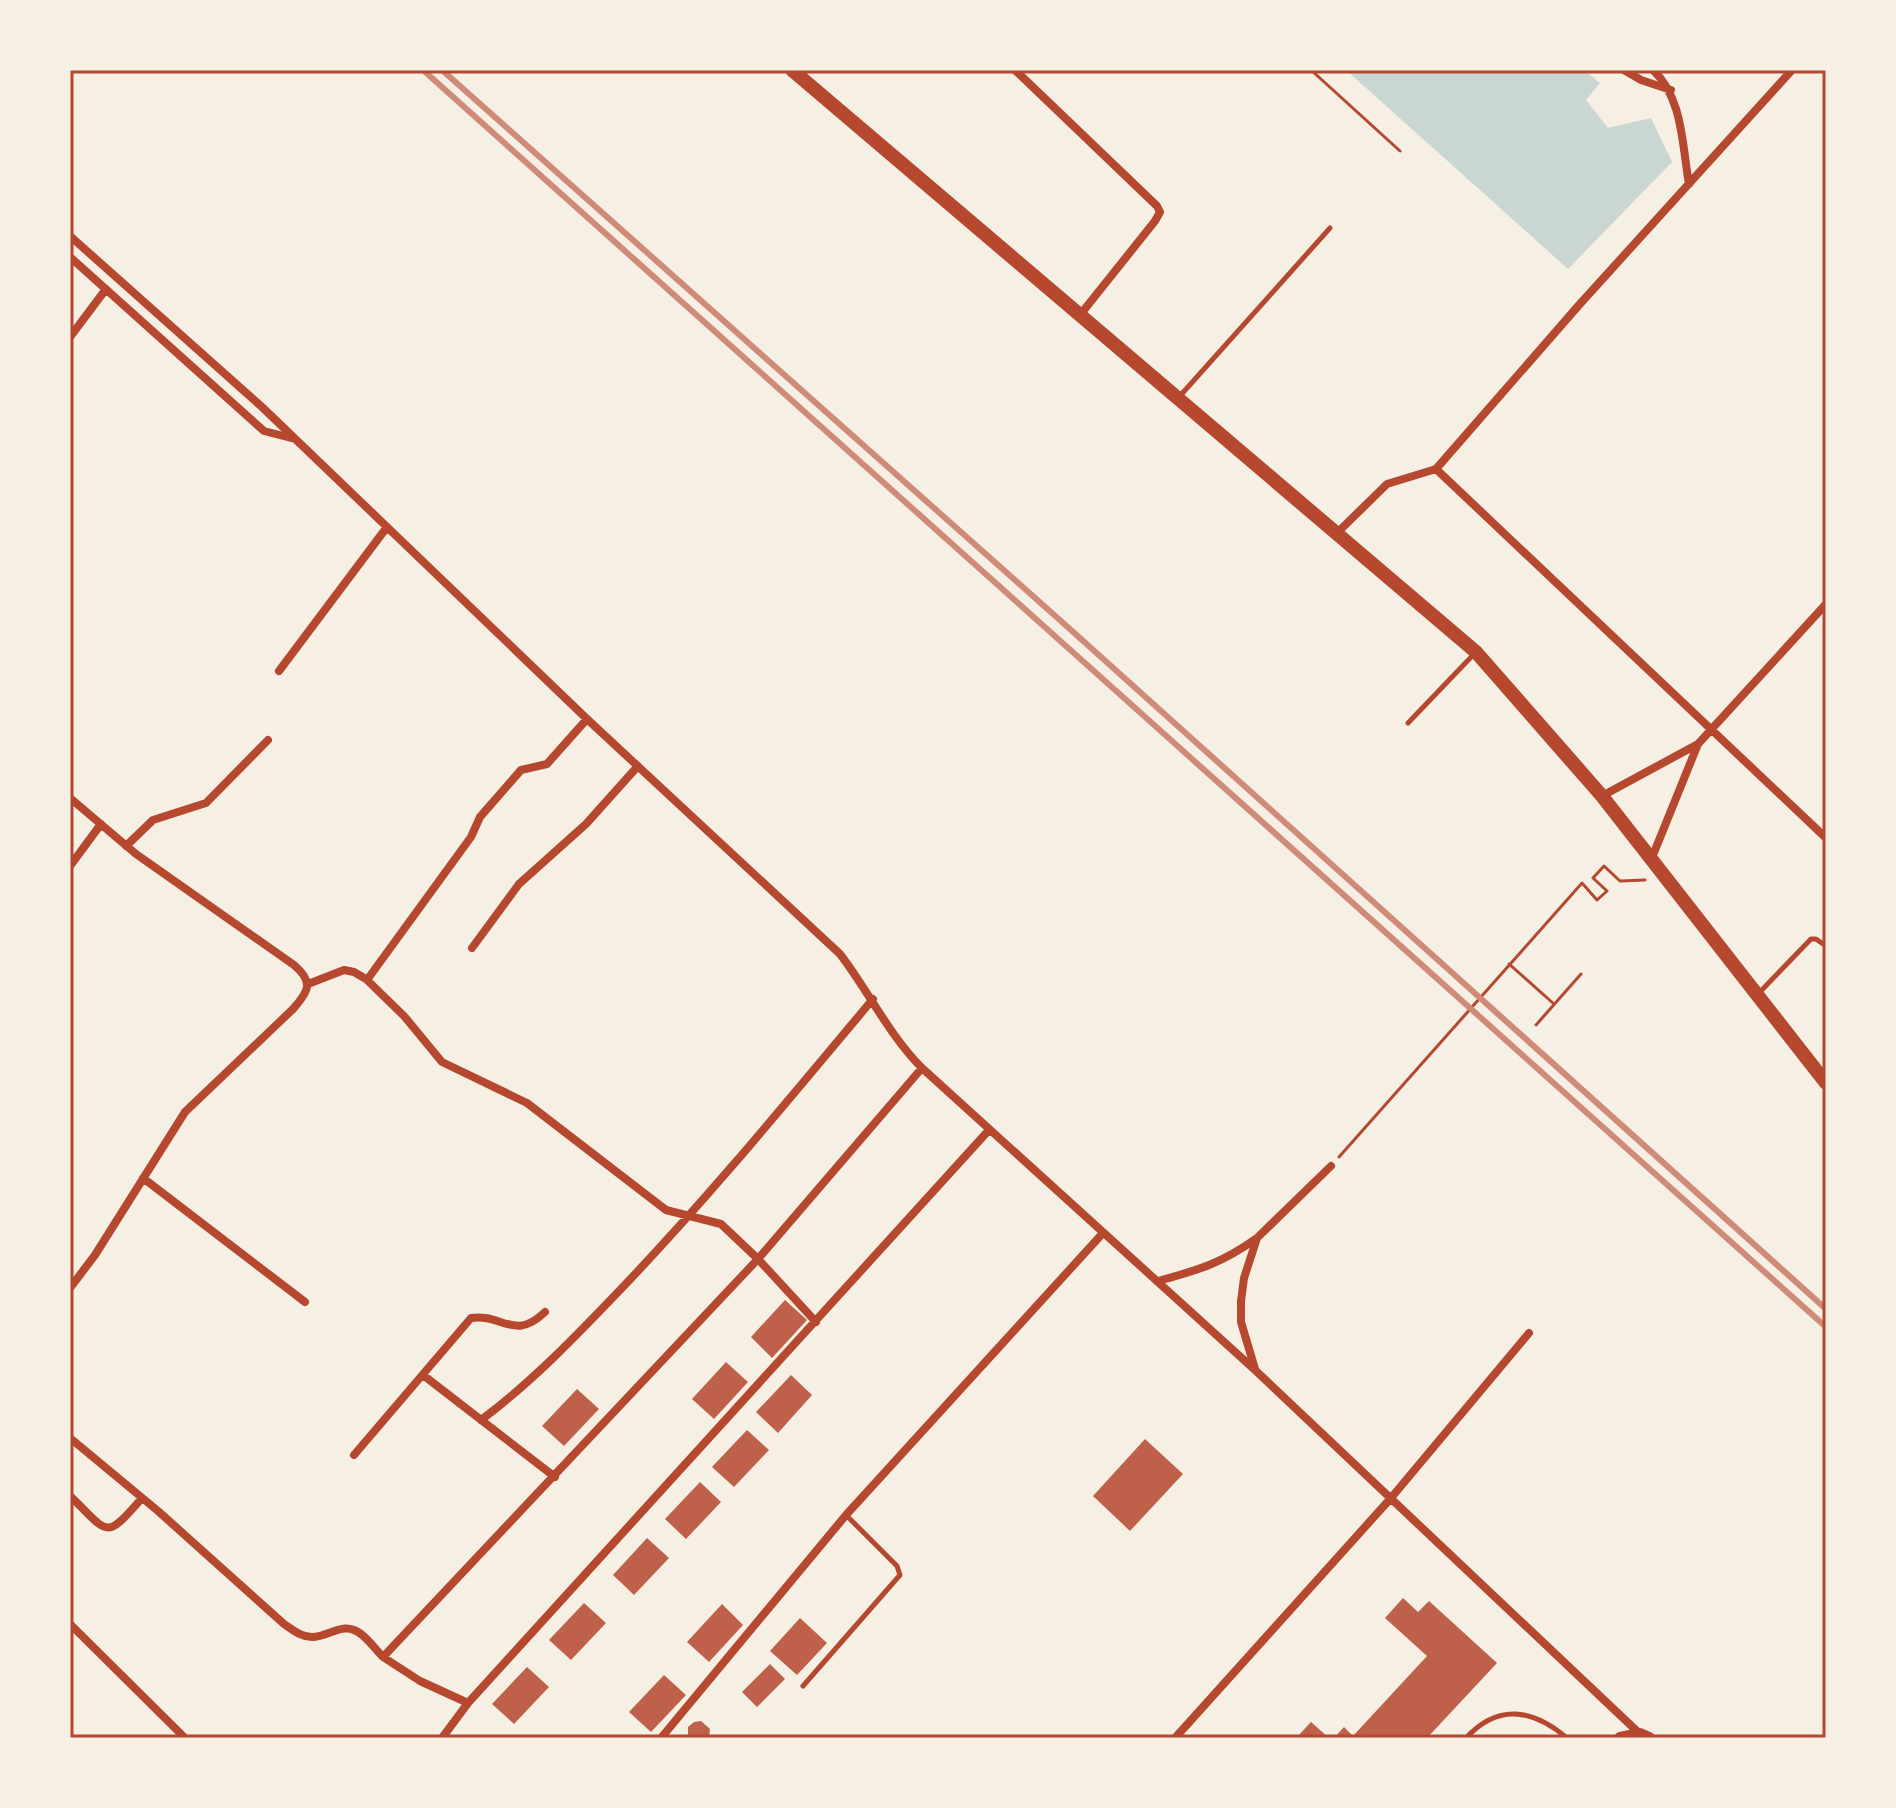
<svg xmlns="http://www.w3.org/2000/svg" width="1896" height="1808" font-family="'Titillium Web',sans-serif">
  <rect width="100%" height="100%" fill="#f6efe4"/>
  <path fill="#c9d6d2" d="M 1346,70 L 1584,70 L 1600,83 L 1586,100 L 1608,128 L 1651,118 L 1672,162 L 1568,269 Z"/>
  <path fill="#bf614a" d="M 785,1300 L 807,1320 L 772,1358 L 751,1337 Z
    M 726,1362 L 748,1382 L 714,1419 L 692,1399 Z
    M 791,1375 L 812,1395 L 778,1433 L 756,1412 Z
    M 577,1389 L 599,1409 L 564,1446 L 542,1426 Z
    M 747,1430 L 769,1450 L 734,1487 L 712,1467 Z
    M 1145,1439 L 1183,1474 L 1130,1531 L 1093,1496 Z
    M 700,1482 L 721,1502 L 686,1539 L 665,1519 Z
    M 647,1538 L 669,1558 L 634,1595 L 613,1575 Z
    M 1403,1598 L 1418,1612 L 1429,1601 L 1497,1663 L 1427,1738 L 1334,1738 L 1344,1727 L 1353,1736 L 1427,1656 L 1385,1618 Z
    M 584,1603 L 606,1623 L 571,1660 L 549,1640 Z
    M 722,1604 L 743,1625 L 709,1662 L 687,1642 Z
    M 800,1618 L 827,1643 L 797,1675 L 770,1651 Z
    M 770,1664 L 785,1679 L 757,1707 L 742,1692 Z
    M 527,1667 L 549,1687 L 514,1724 L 492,1704 Z
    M 664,1675 L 686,1695 L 651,1732 L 629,1712 Z
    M 701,1721 L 710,1729 L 709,1738 L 688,1738 L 688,1727 L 694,1722 Z
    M 1311,1722 L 1329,1738 L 1296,1738 Z"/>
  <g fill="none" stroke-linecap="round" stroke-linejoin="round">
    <path stroke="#b5482f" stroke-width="3" d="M 1311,70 L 1400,151
      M 1509,964 L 1554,1004
      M 1536,1025 L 1581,974
      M 1339,1157 L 1582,883 L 1597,900 L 1607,891 L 1593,878 L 1604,866 L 1620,881 L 1645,880"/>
    <path stroke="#b5482f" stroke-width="5" d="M 1179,397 L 1330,228
      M 1408,723 L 1475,653
      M 1757,995 L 1811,939 L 1816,939 L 1826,946
      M 803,1686 L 900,1575 L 897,1566 L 846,1515
      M 1466,1738 C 1498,1703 1533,1709 1567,1738"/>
    <path stroke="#b5482f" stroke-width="8" d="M 1015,70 L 1157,206 L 1160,212 L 1155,221 L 1080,315
      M 1624,70 L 1641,80 L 1671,90
      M 1653,70 C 1683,98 1682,145 1689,184
      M 70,236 L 262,407 L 587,719 L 840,954 C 869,992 889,1035 922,1068 L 1255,1370 L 1640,1734
      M 70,257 L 264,431 L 295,439
      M 70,337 L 106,289
      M 1436,469 L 1826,838
      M 1336,534 L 1387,484 L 1436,469 L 1579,305 L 1792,70
      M 279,671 L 387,527
      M 1602,796 L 1698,744 L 1826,604
      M 70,798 L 136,854 L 294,965 C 314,982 309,991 293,1009 L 185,1112 L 95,1255 L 70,1288
      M 126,846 L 153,820 L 206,803 L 268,740
      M 1651,860 L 1698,744
      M 70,866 L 101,824
      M 472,948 L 519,884 L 586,824 L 638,766
      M 367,980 L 471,837 L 480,817 L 521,770 L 547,764 L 587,719
      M 308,984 L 344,970 L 354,972 L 366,979 L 404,1016 L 442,1062 L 527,1103 L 666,1210 L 721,1224 L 758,1259 L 816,1322
      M 143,1178 L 305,1302
      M 1158,1281 C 1199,1270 1222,1263 1257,1238
      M 1255,1369 L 1241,1322 L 1241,1301 L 1244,1278 L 1257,1238 L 1331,1166
      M 423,1375 L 555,1477
      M 481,1420 C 532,1382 576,1336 620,1290 C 709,1197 790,1098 873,999
      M 70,1438 L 158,1511 L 284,1624 C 293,1630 301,1637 312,1637 C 330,1637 343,1620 361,1634 C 369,1640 376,1650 383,1657
      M 354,1455 L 471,1318 C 502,1313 514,1342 545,1312
      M 70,1496 C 109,1533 104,1542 142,1498
      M 70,1624 L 185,1738
      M 468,1703 L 420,1681 L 383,1657 L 758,1259 L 922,1068
      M 442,1738 L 468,1703 L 989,1130
      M 661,1738 L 846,1515 L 1103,1233
      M 1175,1738 L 1391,1498 L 1529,1333"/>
    <path stroke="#b5482f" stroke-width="12" d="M 1620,1738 L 1640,1734 L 1649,1738"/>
    <path stroke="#b5482f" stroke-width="14" d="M 792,70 L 1476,652 L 1602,796 L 1826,1083"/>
    <path stroke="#cf8b77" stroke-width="6" d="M 423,70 L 1826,1327
      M 442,70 L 1071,630 L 1826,1309"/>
  </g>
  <rect width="1896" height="1808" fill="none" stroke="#f6efe4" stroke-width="144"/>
  <rect x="72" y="72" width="1752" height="1664" fill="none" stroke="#b5482f" stroke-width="3"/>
</svg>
